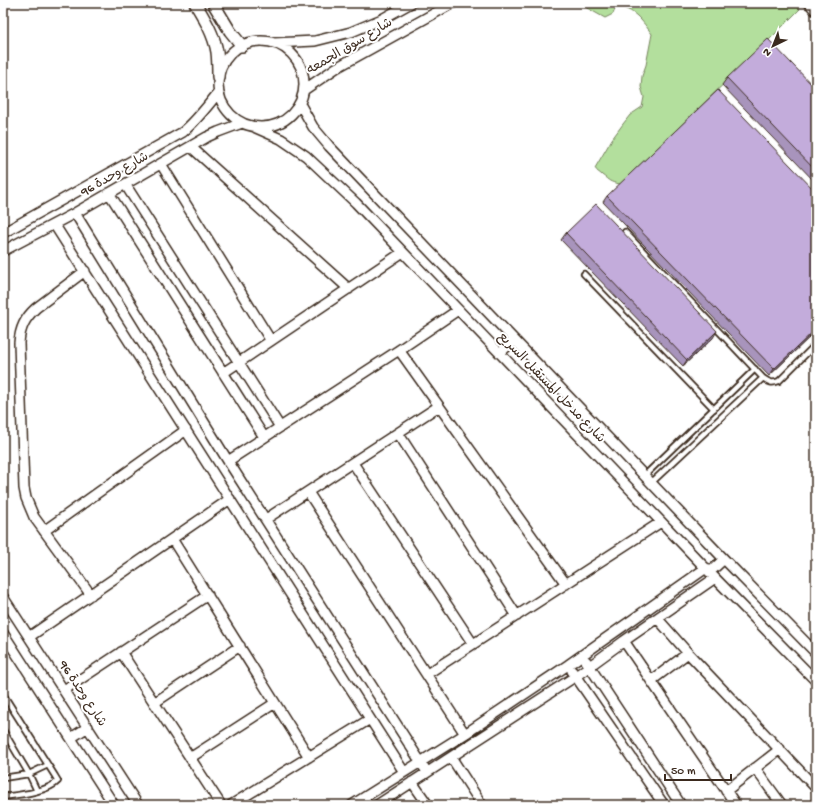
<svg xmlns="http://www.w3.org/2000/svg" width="819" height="808" font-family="'Gochi Hand','Playpen Sans Arabic',sans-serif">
  <rect width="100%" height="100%" fill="#fff"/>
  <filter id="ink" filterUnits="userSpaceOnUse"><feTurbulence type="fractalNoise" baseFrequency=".025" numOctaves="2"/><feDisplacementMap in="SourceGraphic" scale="8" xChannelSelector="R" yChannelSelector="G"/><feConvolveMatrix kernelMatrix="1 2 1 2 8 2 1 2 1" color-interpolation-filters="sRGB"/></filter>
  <g filter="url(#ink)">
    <path fill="#b3df9d" stroke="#77845e" d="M 581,3 L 795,3 L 800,9 L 763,46 L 620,184 C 609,182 610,181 602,175 C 599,172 597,172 595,168 L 612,139 L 623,124 L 630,115 L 642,107 L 644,97 L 641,87 L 642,76 L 646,65 L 652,34 C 642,21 634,8 616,7 L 613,14 L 605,18 L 587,8 Z"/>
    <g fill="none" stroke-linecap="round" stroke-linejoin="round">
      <g stroke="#3b2a1e" stroke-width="8">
        <path id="service" d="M 625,232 L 763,378 C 769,382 771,384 779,381 L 816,344
          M 584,274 L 714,409
          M 644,476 L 755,369
          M 651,483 L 763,378
          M 3,694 L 55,776 L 58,781 C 48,792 17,795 3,797
          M 3,730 L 29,774 L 37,791
          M 3,778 L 29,774 L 48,765"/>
      </g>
      <g stroke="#3b2a1e" stroke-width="12">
        <path id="minor" d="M 809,3 L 816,11
          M218 84a43 43 0 1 1 86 0a43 43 0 1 1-86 0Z
          M 274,43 L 315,41 L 351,32 L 382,19 L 411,3
          M 304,90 L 336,68 L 453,3
          M 300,104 L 313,127 L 329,146 L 724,559 L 816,653
          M 256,128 L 281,139 L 306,156 L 356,203 L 715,578 L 816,681
          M 191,147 L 349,289
          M 161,164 L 271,341
          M 125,184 L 280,427
          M 109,193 L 264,437
          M 75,213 L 228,461 L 427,772
          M 54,224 L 404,772
          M 3,233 L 183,132 C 197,120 207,107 218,93
          M 3,251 L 75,213 L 207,137 L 218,132 L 242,123
          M 85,271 L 36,308 C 25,318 20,328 19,343 L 24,488 L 26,498 L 34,517 L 91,595
          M 399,350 L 566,584
          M 500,353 L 514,340
          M 223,373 L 403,252
          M 398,433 L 517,616
          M 228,461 L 399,350 L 458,310
          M 353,463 L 473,644
          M 308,492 L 465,734
          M 266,519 L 439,406
          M 44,531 L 186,430
          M 172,539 L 309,757
          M 710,572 L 724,559
          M 3,597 L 138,805
          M 657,618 L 688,653 L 816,788
          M 3,633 L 114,805
          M 29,637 L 230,499
          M 624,641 L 736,805
          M 121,652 L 221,805
          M 586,661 L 681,805
          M 572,671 L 664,805
          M 427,674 L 661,522
          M 651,681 L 688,653
          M 64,690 L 208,595
          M 154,703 L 240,646
          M 71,738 L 88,727
          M 451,757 L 482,805
          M 190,758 L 275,703
          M 755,768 L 782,805
          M 412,782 L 428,805
          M 726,791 L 780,749
          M 231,805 L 370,719
          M 352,805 L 465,734 L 568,665 L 706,568
          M 377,805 L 576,676 L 624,641 L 715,578"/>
      </g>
      <g stroke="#3b2a1e" stroke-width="14">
        <path id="tertiary" d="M 195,3 C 204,18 214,34 217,52 C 218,60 218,69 218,77
          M 213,3 L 230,31 L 242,46"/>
      </g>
      <use href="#service" stroke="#fff" stroke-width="4.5"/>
      <use href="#minor" stroke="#fff" stroke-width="9"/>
      <use href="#tertiary" stroke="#fff" stroke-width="11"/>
    </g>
    <path fill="#a894bc" stroke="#3b2a1e" d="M 727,78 L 816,89 L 816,183 L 722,85 Z
      M 607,196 L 816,331 L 769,376 L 603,202 Z
      M 566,233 L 713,338 L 683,366 L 561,240 Z"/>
    <path fill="#887899" stroke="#3b2a1e" d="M 816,329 L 816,331 L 769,376 L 774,369 Z
      M 717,331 L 713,338 L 683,366 L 687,360 Z"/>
    <path fill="#c3acdb" stroke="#3b2a1e" d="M 768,39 L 816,89 L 816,171 L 727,78 Z
      M 718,90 L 816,192 L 816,329 L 774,369 L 607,196 Z
      M 596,204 L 717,331 L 687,360 L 566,233 Z"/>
  </g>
  <g text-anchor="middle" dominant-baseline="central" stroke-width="4" stroke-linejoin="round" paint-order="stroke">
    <g font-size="13" fill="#3b2a1e" stroke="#fff">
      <text transform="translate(350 47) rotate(-31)">شارع سوق الجمعه</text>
      <text transform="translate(115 175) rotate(-30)">شارع وحدة 96</text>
      <text transform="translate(551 388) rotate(46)">شارع مدخل المستقبل السريع</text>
      <text transform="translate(82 694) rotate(57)">شارع وحدة 96</text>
    </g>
  </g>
  <rect width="819" height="808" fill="none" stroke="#fff" stroke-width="16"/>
  <rect x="8" y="8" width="803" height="792" fill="none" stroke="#3b2a1e" stroke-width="1.5" filter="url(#ink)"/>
  <g transform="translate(773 46) rotate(223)" stroke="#ffffff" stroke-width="3" paint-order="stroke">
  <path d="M0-3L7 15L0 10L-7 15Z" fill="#3b2a1e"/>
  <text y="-6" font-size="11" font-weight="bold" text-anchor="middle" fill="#3b2a1e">N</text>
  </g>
  <path d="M665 774v6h66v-6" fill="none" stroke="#3b2a1e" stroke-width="2"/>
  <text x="671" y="774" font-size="12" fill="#3b2a1e" stroke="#ffffff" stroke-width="3" paint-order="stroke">50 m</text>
</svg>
